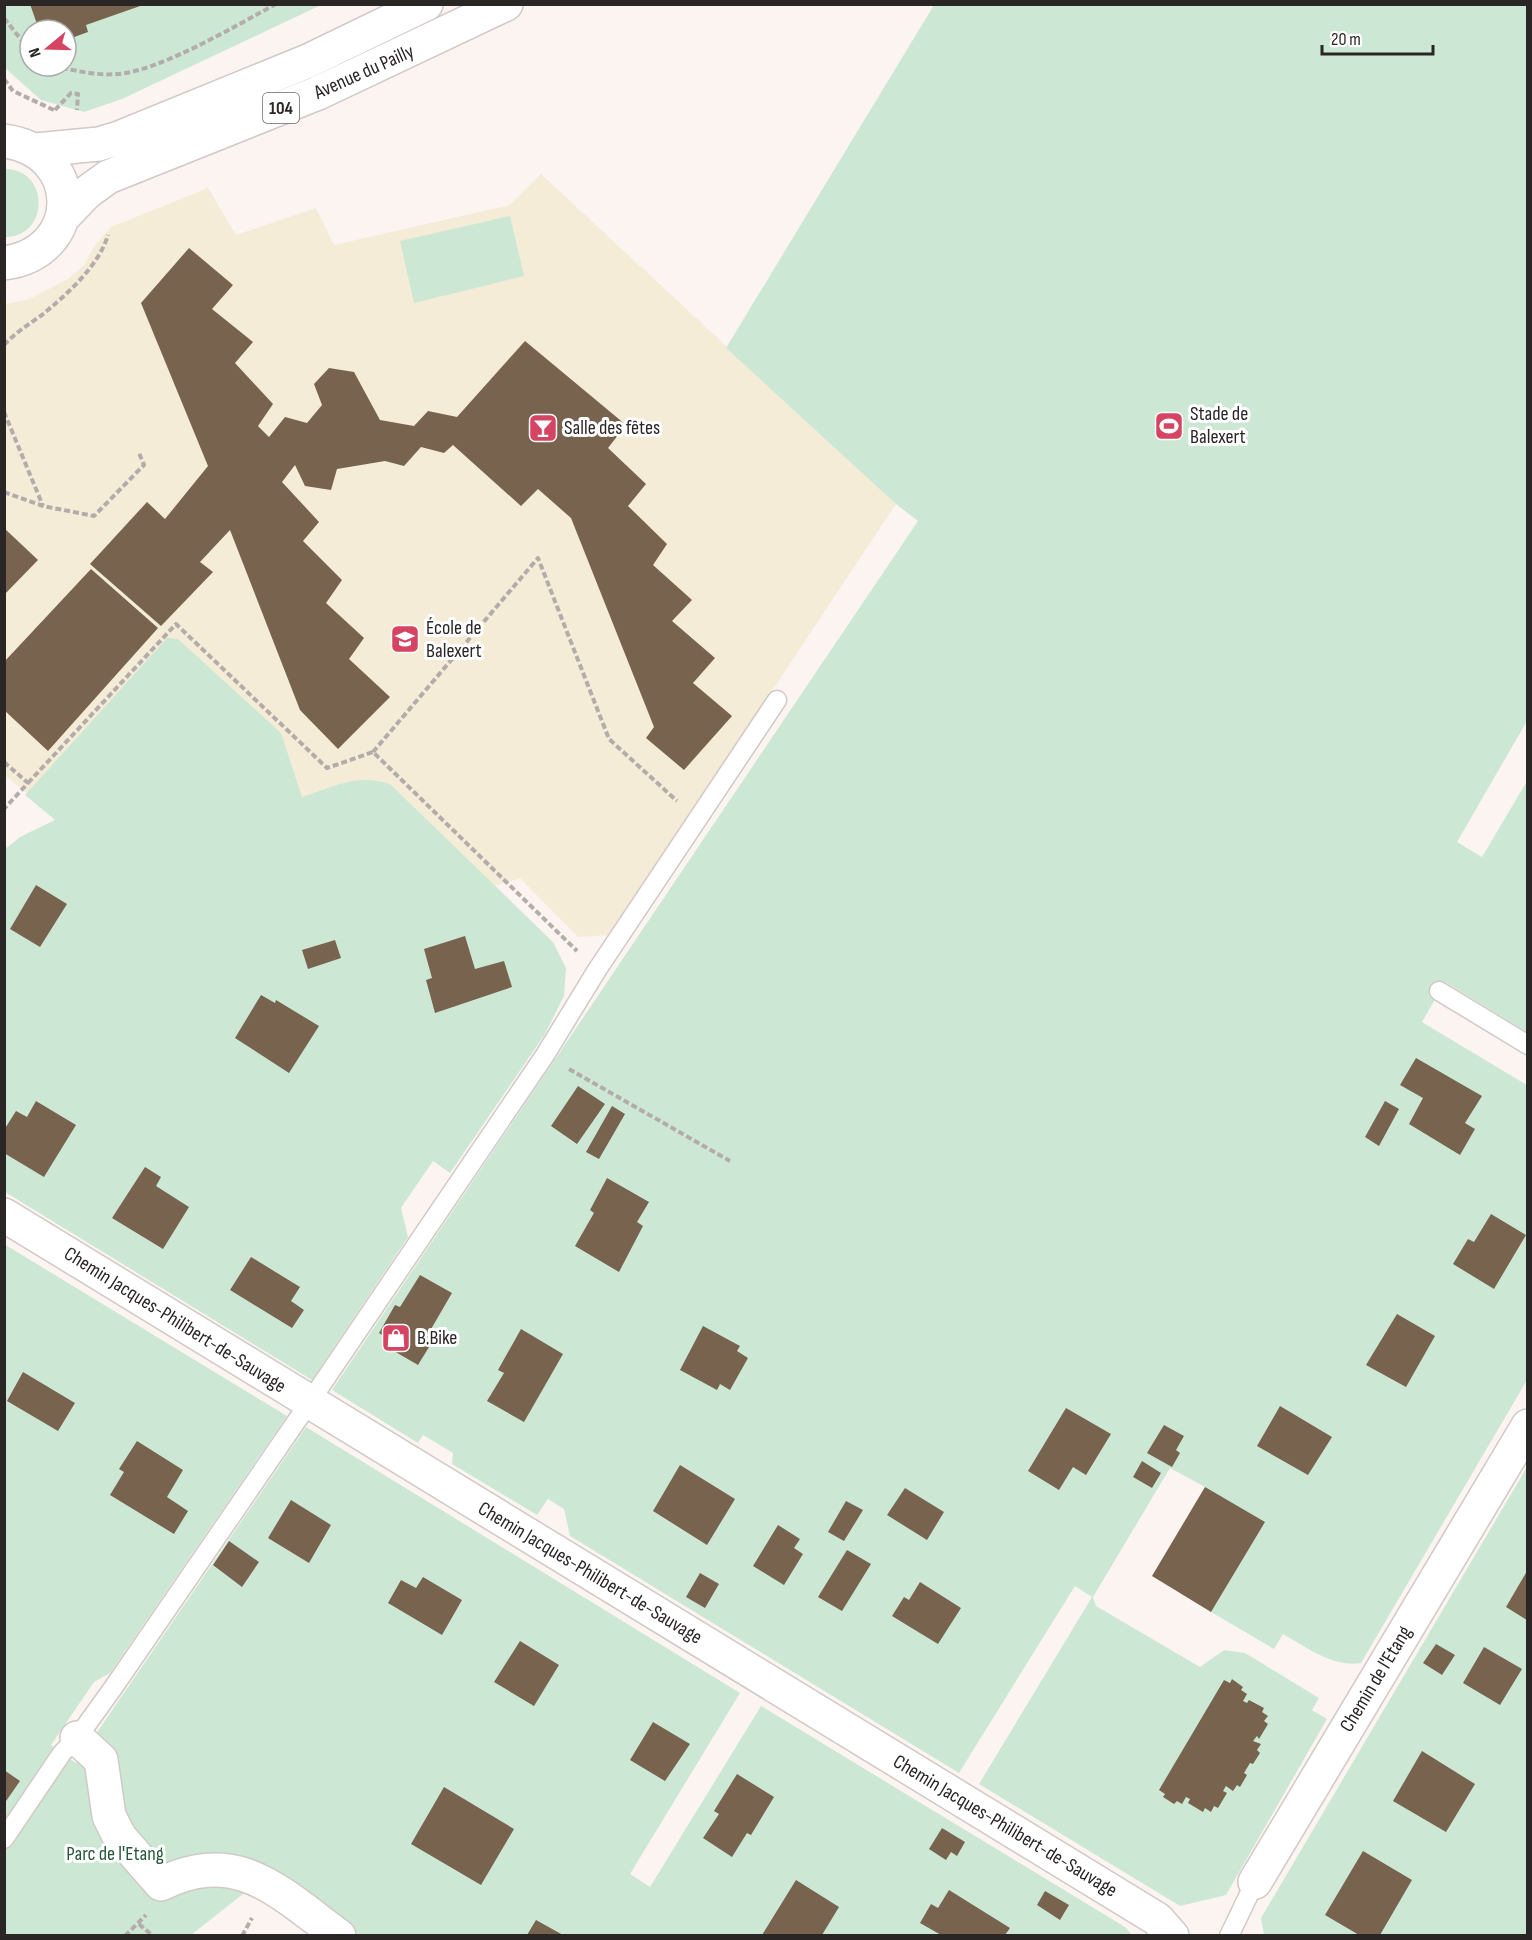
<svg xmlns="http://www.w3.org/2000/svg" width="1532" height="1940" font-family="'Sofia Sans Condensed',sans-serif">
  <rect width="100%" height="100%" fill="#fcf4f1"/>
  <path fill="#f4ecd6" d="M 541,174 L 896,504 L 610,935 L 578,937 L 520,878 L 335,938 L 57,819 L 5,775 L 5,304 L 27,300 L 68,279 L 84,265 L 95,245 L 111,227 L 208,188 L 236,235 L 316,208 L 334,245 L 510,205 Z"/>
  <path fill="#cce8d5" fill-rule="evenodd" d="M 5,5 L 321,5 L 122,99 L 84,112 L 41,100 L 5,68 ZM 30,30 L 66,30 L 66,66 L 30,66 Z
    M 934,5 L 1527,5 L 1527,721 L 1457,842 L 1482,857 L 1527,781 L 1527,1032 L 1445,982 L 1422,1022 L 1527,1085 L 1527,1380 L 1361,1663 C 1335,1668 1305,1647 1283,1634 L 1274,1649 L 1211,1612 L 1205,1487 L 1170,1468 L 1093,1597 L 1096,1606 L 1200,1667 L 1224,1650 L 1245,1653 L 1319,1698 L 1312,1710 L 1327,1719 L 1226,1895 L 1180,1906 L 979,1784 L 1092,1597 L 1075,1586 L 959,1773 L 570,1536 L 564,1509 L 548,1499 L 537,1515 L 452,1464 L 453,1453 L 423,1435 L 418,1443 L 332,1390 L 918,521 L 896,504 L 726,348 Z
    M 4,169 C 50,168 50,237 5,237 Z
    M 510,216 L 524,276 L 414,303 L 400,241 Z
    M 167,638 L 178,639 L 281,733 L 302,797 C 333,787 357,773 390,784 L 553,942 L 566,968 L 564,996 L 545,1034 L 450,1173 L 433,1161 L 401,1208 L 408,1237 L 312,1380 L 5,1192 L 4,850 L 20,837 L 55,820 L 25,795 Z
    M 4,1244 L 287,1416 L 110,1673 L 94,1682 L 51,1745 L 76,1763 L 306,1427 L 740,1693 L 630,1874 L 650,1887 L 761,1706 L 1125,1927 L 1132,1935 L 359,1935 L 267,1875 L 191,1935 L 5,1935 Z
    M 1527,1467 L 1527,1935 L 1264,1935 L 1261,1918 Z"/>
  <path fill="#77634e" d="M 30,4 L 143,4 L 143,5 L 86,25 L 88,32 L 66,40 L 66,30 L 39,30 Z
    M 189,248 L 233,285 L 212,309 L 253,342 L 235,363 L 273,404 L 258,426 L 269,437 L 285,417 L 307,423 L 322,405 L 314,384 L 329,368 L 354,372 L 380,420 L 414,426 L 428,411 L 457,417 L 525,341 L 626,425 L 608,448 L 646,484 L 628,506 L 667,544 L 653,565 L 692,600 L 672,621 L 715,658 L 693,683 L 732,716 L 684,770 L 646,738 L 654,727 L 571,518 L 538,489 L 521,506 L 453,445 L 444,453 L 421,447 L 404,466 L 385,461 L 337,469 L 331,490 L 305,486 L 295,465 L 282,482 L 319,522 L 303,541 L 342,580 L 326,603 L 364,638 L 349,659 L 390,697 L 338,749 L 300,710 L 230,530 L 200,562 L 213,572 L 161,626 L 90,564 L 147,502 L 165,519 L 208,466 L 141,303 Z
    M 4,528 L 38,560 L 4,595 Z
    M 91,569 L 158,628 L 48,751 L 4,710 L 4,662 Z
    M 36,885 L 67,904 L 40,947 L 10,929 Z
    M 465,936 L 475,969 L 504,961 L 512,987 L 435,1013 L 426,980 L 432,978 L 424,949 Z
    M 335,940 L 341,958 L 308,969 L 302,950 Z
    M 261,995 L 275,1003 L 276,1000 L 319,1026 L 289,1073 L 235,1038 Z
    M 1416,1058 L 1482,1096 L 1465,1123 L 1475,1129 L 1460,1155 L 1409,1124 L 1423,1098 L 1400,1085 Z
    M 578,1086 L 605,1104 L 577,1144 L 551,1126 Z
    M 36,1101 L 76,1125 L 44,1177 L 4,1153 L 4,1130 L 16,1111 L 27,1117 Z
    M 1385,1101 L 1399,1109 L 1379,1146 L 1365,1137 Z
    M 612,1106 L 625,1114 L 599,1159 L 586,1152 Z
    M 145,1167 L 161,1177 L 156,1186 L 189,1207 L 163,1249 L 112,1218 Z
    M 607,1178 L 649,1202 L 637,1222 L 643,1226 L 619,1272 L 575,1246 L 594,1213 L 590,1210 Z
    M 1491,1214 L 1526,1235 L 1494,1289 L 1453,1264 L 1468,1239 L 1474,1242 Z
    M 251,1257 L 300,1287 L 291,1301 L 304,1310 L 292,1328 L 230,1290 Z
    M 420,1275 L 452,1293 L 427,1336 L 434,1339 L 418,1365 L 387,1347 L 391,1341 L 379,1333 L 395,1305 L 400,1307 Z
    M 1397,1314 L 1435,1336 L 1406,1387 L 1366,1365 Z
    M 703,1326 L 740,1346 L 737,1351 L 748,1358 L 730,1390 L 720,1384 L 717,1390 L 680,1370 Z
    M 521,1329 L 563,1354 L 524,1422 L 487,1401 L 504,1373 L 498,1370 Z
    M 23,1372 L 75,1403 L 58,1431 L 7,1401 Z
    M 1280,1406 L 1332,1437 L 1308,1475 L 1257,1446 Z
    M 1066,1408 L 1111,1434 L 1086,1475 L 1073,1467 L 1059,1490 L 1028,1471 Z
    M 1164,1425 L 1184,1436 L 1176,1450 L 1180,1453 L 1172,1467 L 1147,1453 Z
    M 137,1441 L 183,1470 L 167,1497 L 188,1511 L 174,1534 L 110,1495 L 124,1472 L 119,1469 Z
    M 1142,1461 L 1161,1473 L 1152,1488 L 1133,1477 Z
    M 680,1465 L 735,1499 L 707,1545 L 653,1511 Z
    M 1205,1487 L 1265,1522 L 1211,1612 L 1152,1576 Z
    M 905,1488 L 944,1512 L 927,1540 L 887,1515 Z
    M 291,1500 L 331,1525 L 309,1563 L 268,1538 Z
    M 846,1501 L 863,1510 L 844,1541 L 828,1532 Z
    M 778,1525 L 800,1539 L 794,1548 L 803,1554 L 784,1585 L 753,1566 Z
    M 229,1541 L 259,1562 L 242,1587 L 213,1565 Z
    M 847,1550 L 871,1564 L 842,1611 L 818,1597 Z
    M 1527,1571 L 1527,1620 L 1506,1607 Z
    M 700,1573 L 719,1584 L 705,1608 L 686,1597 Z
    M 423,1577 L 462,1600 L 442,1635 L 388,1603 L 401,1580 L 416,1588 Z
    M 920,1582 L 961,1608 L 938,1644 L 892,1616 L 904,1597 L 909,1600 Z
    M 520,1641 L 559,1665 L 534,1706 L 494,1682 Z
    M 1436,1644 L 1455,1655 L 1442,1675 L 1423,1663 Z
    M 1484,1647 L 1522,1669 L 1500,1705 L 1463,1683 Z
    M 1232,1679 L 1243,1687 L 1241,1690 L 1247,1694 L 1243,1701 L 1247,1703 L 1249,1700 L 1264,1708 L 1262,1712 L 1268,1716 L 1264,1721 L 1268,1724 L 1259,1739 L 1257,1736 L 1253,1741 L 1261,1744 L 1257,1750 L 1260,1753 L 1253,1764 L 1250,1763 L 1244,1773 L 1247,1775 L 1240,1787 L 1237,1785 L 1233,1791 L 1226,1786 L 1223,1791 L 1227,1793 L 1218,1808 L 1214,1806 L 1211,1812 L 1205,1808 L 1203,1812 L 1188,1803 L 1190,1799 L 1186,1797 L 1182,1804 L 1177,1801 L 1174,1804 L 1163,1797 L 1165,1794 L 1159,1790 L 1224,1680 L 1230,1683 Z
    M 653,1722 L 690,1744 L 665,1781 L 630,1760 Z
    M 1422,1751 L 1475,1784 L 1446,1832 L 1393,1801 Z
    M 4,1770 L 20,1781 L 4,1804 Z
    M 737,1774 L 774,1797 L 751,1835 L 747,1833 L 732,1857 L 703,1838 L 719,1814 L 714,1811 Z
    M 444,1787 L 514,1829 L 481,1885 L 411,1844 Z
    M 942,1828 L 965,1842 L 957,1856 L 951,1852 L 946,1860 L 929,1849 Z
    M 1363,1851 L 1412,1880 L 1380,1935 L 1359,1935 L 1325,1915 Z
    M 796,1880 L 839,1907 L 822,1935 L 762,1935 Z
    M 949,1890 L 1010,1928 L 1005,1935 L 941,1935 L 920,1923 L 931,1904 L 938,1908 Z
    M 1045,1891 L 1069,1905 L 1060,1920 L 1037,1905 Z
    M 536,1920 L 563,1935 L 527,1935 Z"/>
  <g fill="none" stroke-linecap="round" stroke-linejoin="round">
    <g stroke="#d1c9c6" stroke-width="21">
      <path id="lane" d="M 1439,991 L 1528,1045
        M 4,1839 L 62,1753 L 77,1738 L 113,1688 L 309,1403 L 545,1055 L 597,970 L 777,700
        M 1229,1936 L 1255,1882"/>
    </g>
    <g stroke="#d1c9c6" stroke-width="36">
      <path id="street" d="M 4,1215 L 1157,1919 L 1172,1936
        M 77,1738 L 101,1760 L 109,1816 L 119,1836 L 161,1884 C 237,1846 279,1892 339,1936
        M 1255,1882 L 1528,1426"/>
    </g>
    <g stroke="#d1c9c6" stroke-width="36">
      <path id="primary" d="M 4,141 C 84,151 84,253 4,263
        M 36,150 L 99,144 L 119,138 L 308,61 L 426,4
        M 63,217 L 86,193 L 108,177 L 318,93 L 506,4"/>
    </g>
    <path stroke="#b3acaa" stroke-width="4" stroke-dasharray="6 3" stroke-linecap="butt" d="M 4,18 L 30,51
      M 53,66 C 73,70 96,76 117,74 C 158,72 237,25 276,4
      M 4,79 L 13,91 L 56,111
      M 55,110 L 71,93 L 78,94 L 77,110
      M 4,345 C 15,333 29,324 42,315 C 66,295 99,266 108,235
      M 4,412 L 43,506
      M 4,492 L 43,506 L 94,516 L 144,465 L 139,453
      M 373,752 L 538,558 L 609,739 L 677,801
      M 4,762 L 28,783 L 4,809
      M 28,783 L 176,624 L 327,768 L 373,752 L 577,951
      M 569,1069 L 730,1161
      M 139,1924 L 153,1936
      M 125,1936 L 146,1915
      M 242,1936 L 252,1918"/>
    <use href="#lane" stroke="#fff" stroke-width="18"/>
    <use href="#street" stroke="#fff" stroke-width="33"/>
    <use href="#primary" stroke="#fff" stroke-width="33"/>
  </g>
  <defs>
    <g id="stadium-square" transform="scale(1.5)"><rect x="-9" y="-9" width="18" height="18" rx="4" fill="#d54462" stroke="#fff"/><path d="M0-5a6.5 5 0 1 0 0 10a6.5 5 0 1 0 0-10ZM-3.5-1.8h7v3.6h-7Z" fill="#fff"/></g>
    <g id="bar-square" transform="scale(1.5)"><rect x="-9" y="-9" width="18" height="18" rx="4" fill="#d54462" stroke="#fff"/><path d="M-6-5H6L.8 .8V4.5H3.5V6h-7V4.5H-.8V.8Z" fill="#fff"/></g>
    <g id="school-square" transform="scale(1.5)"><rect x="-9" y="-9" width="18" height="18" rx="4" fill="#d54462" stroke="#fff"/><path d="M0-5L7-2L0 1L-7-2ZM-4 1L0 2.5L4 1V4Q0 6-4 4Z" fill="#fff"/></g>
    <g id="shop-square" transform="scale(1.5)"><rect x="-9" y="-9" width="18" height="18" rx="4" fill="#d54462" stroke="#fff"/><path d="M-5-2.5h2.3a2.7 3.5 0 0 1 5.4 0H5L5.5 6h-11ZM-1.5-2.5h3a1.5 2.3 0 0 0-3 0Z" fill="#fff"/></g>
  </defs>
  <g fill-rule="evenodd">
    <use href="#stadium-square" x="1169" y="426"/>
    <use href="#bar-square" x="543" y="428"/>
    <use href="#school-square" x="405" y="639"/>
    <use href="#shop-square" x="396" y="1338"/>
  </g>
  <g text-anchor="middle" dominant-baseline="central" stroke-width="6" stroke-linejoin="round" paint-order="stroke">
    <rect fill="#fff" stroke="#696766" stroke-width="1.5" x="263" y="93" width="36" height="30" rx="4.5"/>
    <g font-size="18" font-weight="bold" fill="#292625">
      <text x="281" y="108">104</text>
    </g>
    <g font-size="20" fill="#292625" stroke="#fff">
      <text transform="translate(364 72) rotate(-24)">Avenue du Pailly</text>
      <text transform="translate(175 1320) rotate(32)">Chemin Jacques-Philibert-de-Sauvage</text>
      <text transform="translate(590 1573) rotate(31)">Chemin Jacques-Philibert-de-Sauvage</text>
      <text transform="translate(1376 1679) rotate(-59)">Chemin de l'Etang</text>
      <text transform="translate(1005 1826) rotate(31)">Chemin Jacques-Philibert-de-Sauvage</text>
    </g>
    <g font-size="20" fill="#292625" stroke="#fff" text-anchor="start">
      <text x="1190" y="414">Stade de<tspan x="1190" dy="23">Balexert</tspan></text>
      <text x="564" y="428">Salle des fêtes</text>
      <text x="426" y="628">École de<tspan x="426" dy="23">Balexert</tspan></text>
      <text x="417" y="1338">B.Bike</text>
    </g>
    <g font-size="20" fill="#26563a" stroke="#fff">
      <text x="115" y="1854">Parc de l'Etang</text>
    </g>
  </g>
  <rect width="1532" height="1940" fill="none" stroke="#292625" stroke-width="12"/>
  <g transform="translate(48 48) rotate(251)"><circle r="28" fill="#ffffff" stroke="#a9a8a8" stroke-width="1.5"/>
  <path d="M0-4.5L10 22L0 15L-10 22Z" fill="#d54462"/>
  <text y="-9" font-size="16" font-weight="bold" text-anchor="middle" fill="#292625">N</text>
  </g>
  <path d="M1322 45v9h111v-9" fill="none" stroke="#292625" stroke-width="3"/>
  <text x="1331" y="45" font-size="18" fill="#292625" stroke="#ffffff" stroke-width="4.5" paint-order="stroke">20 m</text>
</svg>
